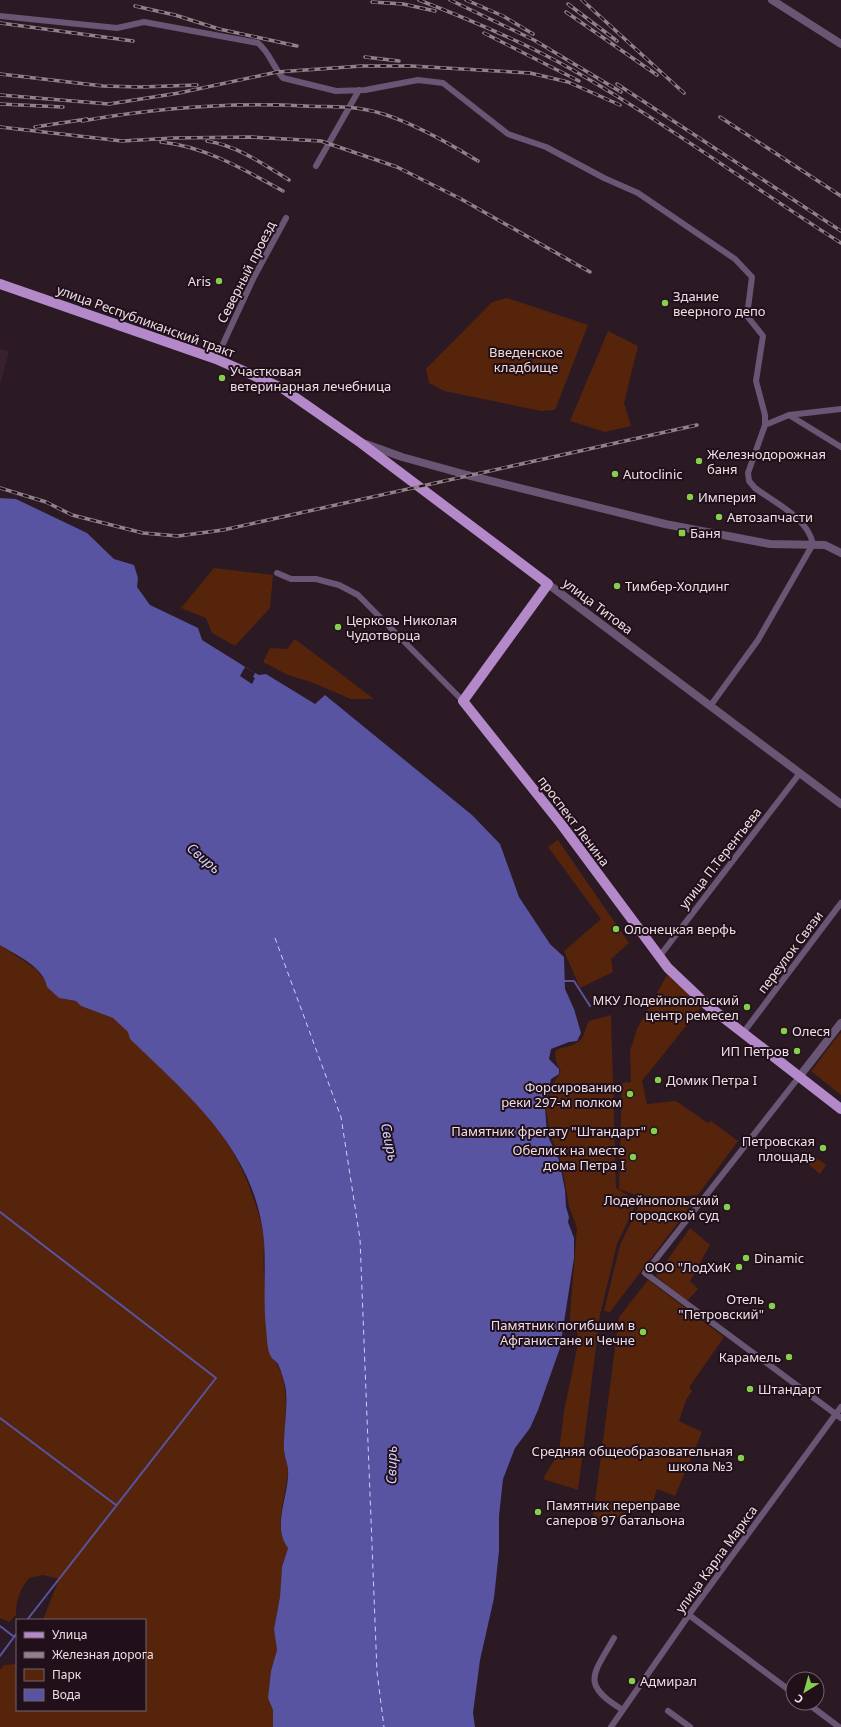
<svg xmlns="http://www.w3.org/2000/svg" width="841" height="1727" font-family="'Noto Sans',sans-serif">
  <rect width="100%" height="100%" fill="#2b1924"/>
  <path fill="#38202e" d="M 0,349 L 9,352 L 0,385 Z"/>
  <path fill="#56240b" d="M 507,298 L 588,325 L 555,410 L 541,411 L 444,391 L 429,383 L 426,369 L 492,302 Z
    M 608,331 L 638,346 L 624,403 L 631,426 L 605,432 L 570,421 Z
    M 214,568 L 273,575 L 270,608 L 235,646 L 212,633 L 206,618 L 181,608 Z
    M 295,639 L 374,699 L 351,699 L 311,682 L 288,675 L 263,662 L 270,648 L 287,649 Z
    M 558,840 L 629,943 L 611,959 L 613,972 L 580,988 L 564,951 L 601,919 L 548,847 Z
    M 0,945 L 36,969 L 59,998 L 76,1001 L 81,1006 L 113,1018 L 129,1032 L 131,1039 C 181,1088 231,1128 253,1197 C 258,1211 263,1227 264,1241 C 264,1251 263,1261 264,1272 C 265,1300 268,1328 271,1356 C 293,1380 284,1420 284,1450 C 284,1457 288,1464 288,1471 C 287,1495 272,1528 288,1548 L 282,1567 L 280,1597 L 274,1629 L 277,1650 L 271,1671 L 268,1698 L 273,1710 L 273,1727 L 0,1727 L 0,1670 L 4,1665 L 17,1664 L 17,1710 L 145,1710 L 145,1620 L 45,1620 L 44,1617 L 59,1579 L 43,1575 L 29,1578 C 20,1590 16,1599 16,1615 L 9,1622 L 0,1618 Z
    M 667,975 L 702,1006 L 642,1081 L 647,1104 L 676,1101 L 708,1123 L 711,1121 L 738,1141 L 698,1195 L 649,1200 L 619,1189 L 622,1083 L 631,1082 L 630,1051 L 637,1029 Z
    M 611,1015 L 616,1188 L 629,1196 L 631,1199 L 632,1196 L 637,1198 L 636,1204 L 617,1244 L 600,1315 L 578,1490 L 543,1479 L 559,1452 L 564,1411 L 579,1339 L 577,1332 L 570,1331 L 570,1315 L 577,1228 L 569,1206 L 561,1162 L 550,1134 L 546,1109 L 551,1086 L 561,1072 C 545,1040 565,1053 579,1041 C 585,1037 585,1027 589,1021 Z
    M 840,1033 L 841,1034 L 841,1095 L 811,1071 Z
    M 807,1151 L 826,1165 L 820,1174 L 802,1159 Z
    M 693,1203 L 610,1312 L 604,1311 L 620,1245 L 639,1206 Z
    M 690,1228 L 710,1245 L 690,1281 L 698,1289 L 687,1301 L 656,1276 Z
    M 648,1280 L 724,1337 L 690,1386 L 690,1388 L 692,1391 L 686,1400 L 679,1421 L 702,1432 L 675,1496 L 657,1489 L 651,1507 L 592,1525 L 619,1317 Z"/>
  <path fill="#5854a1" d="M 0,498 L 16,499 L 87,533 L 114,559 L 134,565 L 138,578 L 137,587 L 150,605 L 198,628 L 202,640 L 255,673 L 259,675 L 266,674 L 315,704 L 325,695 L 472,815 L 500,844 L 519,897 L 550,944 L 564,957 L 565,989 L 574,1009 L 581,1033 L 577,1041 L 569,1042 L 551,1049 L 549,1059 L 559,1069 L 559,1074 L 551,1079 L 545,1107 L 547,1134 L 559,1160 L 565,1190 L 566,1207 L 569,1217 L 568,1222 L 574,1238 L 574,1258 L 560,1348 L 538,1410 L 530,1428 L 515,1448 L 503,1479 L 499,1516 L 499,1551 L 494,1598 L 480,1660 L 473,1713 L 475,1727 L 273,1727 L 273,1710 L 268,1698 L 271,1671 L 277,1650 L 274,1629 L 280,1597 L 282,1567 L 288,1548 C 271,1526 290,1494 288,1469 C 287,1463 285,1457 284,1451 C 283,1431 289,1403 285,1385 C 283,1378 281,1370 278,1364 C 276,1361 272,1359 270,1355 C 267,1347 267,1337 266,1328 C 263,1299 266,1270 264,1241 C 256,1151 190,1097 130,1039 L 128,1032 L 113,1018 L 81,1006 L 76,1001 L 59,998 L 47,987 C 44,967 16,955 0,945 Z"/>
  <path fill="#2b1924" d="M 245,667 L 255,673 L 253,677 L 255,678 L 252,684 L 240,676 Z"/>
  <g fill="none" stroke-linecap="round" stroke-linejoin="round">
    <path stroke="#5854a1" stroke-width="2" d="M 564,981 L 574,981 L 590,1006
      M 0,1212 L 216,1378 L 27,1620
      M 0,1418 L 116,1505
      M 0,1626 L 13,1636
      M 0,1656 L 17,1633"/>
    <path stroke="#ced0fb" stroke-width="1" stroke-dasharray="5 4" stroke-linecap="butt" d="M 275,938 L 341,1117 L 360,1239 L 377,1672 L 384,1727"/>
    <path stroke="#695574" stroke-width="6" d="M 0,16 L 117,28 L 144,22 L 258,43 C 270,53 273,67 283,78 L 336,91 L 365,90 L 418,80 L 443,83 L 508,134 L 546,147 L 604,178 L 638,193 L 735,259 L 752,277 L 747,316 L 763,336 L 756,381 L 765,415 L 765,425
      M 316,166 L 359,90
      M 216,359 L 254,277 L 286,218
      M 789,415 L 841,447
      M 277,573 L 291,579 L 316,579 L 339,585 L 358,595 L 463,701
      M 711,705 L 758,640 L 813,544 C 808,518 775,503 755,488 L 749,481 L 748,473 L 765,425 L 789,415 L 841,409
      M 659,957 L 800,773
      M 743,1033 L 841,903
      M 799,1077 L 645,1273 L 841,1418
      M 689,1615 L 793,1693
      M 614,1638 C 593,1675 580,1684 623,1710
      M 807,1703 L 839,1727
      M 668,1711 L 690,1727
      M 611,1727 L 693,1609 L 841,1407"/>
    <path stroke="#695574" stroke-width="8" d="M 772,0 L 841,44
      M 366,444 L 402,457 L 467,475 L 665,524 L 770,544 L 825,545 L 841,553
      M 548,584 L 841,804
      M 799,1077 L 841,1023"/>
    <path stroke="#b389c9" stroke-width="10" d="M 0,284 L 216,359 L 282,388 L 361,443 L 548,584 L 463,701 L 561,824 L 668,968 L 707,1005 L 841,1109"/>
    <g stroke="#91818a" stroke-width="3.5">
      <path id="rail" d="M 419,0 C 471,20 523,42 571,69 C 664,122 751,186 841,243
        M 450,0 L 534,40 L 621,92
        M 466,0 L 503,16 L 533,34
        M 582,0 L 684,93
        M 372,2 L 403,4 L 435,11
        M 568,4 L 617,41
        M 135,6 L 175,15 L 219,29 L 297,46
        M 566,12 L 657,75
        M 0,23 L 133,41
        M 484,33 L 579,81
        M 365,57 L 399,61
        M 0,74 L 103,86 L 141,87 L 197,85
        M 617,84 L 841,231
        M 0,95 L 109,104 L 179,93 L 277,72 L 362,66 L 411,66 L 530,73 L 568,82 L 620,105
        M 0,104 L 63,107
        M 720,117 L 841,196
        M 82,121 C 157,108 228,102 305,106 C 324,107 344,106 362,109 C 398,114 447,142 478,161
        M 0,127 L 122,141 L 174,138 L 251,137 L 321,141 L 397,167 L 461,199 L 590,272
        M 35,127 L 87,119
        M 207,141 C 238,146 263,164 289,180
        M 161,142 C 204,146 245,170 283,191
        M 0,488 L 46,502 L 72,515 L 143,533 L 178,536 L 223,530 L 697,425"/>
    </g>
    <use href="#rail" stroke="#21101a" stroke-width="2" stroke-dasharray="6" stroke-linecap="butt"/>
  </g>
  <g fill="#85cf4d" stroke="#21101a" stroke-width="1.5">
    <circle cx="219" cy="281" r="4"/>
    <circle cx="665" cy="303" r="4"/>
    <circle cx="222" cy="378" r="4"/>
    <circle cx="699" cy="461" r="4"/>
    <circle cx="615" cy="474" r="4"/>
    <circle cx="690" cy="497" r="4"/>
    <circle cx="719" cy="517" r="4"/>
    <rect x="678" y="529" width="8" height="8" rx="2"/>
    <circle cx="617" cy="586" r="4"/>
    <circle cx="338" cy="627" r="4"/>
    <circle cx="616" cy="929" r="4"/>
    <circle cx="747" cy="1007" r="4"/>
    <circle cx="784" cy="1031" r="4"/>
    <circle cx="797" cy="1051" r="4"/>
    <circle cx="658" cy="1080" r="4"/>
    <circle cx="630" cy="1094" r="4"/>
    <circle cx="654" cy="1131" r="4"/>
    <circle cx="823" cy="1148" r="4"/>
    <circle cx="633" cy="1157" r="4"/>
    <circle cx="727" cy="1207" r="4"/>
    <circle cx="746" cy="1258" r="4"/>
    <circle cx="739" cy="1267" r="4"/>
    <circle cx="772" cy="1306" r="4"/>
    <circle cx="643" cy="1332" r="4"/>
    <circle cx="789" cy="1357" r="4"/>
    <circle cx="750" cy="1389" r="4"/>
    <circle cx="741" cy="1458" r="4"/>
    <circle cx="538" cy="1512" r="4"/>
    <circle cx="632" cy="1681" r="4"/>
  </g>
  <g text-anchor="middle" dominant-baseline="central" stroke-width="4" stroke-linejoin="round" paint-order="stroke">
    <g font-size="13" fill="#eddfe6" stroke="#21101a">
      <text transform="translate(246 272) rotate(-63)">Северный проезд</text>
      <text transform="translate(146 321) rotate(20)">улица Республиканский тракт</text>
      <text transform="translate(598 606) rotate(37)">улица Титова</text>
      <text transform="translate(574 821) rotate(53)">проспект Ленина</text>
      <text transform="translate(720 858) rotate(-52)">улица П.Терентьева</text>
      <text transform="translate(790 952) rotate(-53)">переулок Связи</text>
      <text transform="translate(716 1559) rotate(-54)">улица Карла Маркса</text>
    </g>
    <g font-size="13" fill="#eddfe6" stroke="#21101a" text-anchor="start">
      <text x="211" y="281" text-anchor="end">Aris</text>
      <text x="673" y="296">Здание<tspan x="673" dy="15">веерного депо</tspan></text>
      <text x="230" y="371">Участковая<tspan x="230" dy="15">ветеринарная лечебница</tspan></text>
      <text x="707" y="454">Железнодорожная<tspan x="707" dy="15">баня</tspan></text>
      <text x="623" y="474">Autoclinic</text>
      <text x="698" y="497">Империя</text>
      <text x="727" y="517">Автозапчасти</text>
      <text x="690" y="533">Баня</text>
      <text x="625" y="586">Тимбер-Холдинг</text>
      <text x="346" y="620">Церковь Николая<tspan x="346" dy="15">Чудотворца</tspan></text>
      <text x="624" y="929">Олонецкая верфь</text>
      <text x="739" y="1000" text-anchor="end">МКУ Лодейнопольский<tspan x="739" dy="15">центр ремесел</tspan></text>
      <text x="792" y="1031">Олеся</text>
      <text x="789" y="1051" text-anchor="end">ИП Петров</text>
      <text x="666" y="1080">Домик Петра I</text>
      <text x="622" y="1087" text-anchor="end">Форсированию<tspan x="622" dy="15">реки 297-м полком</tspan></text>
      <text x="646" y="1131" text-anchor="end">Памятник фрегату "Штандарт"</text>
      <text x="815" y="1141" text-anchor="end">Петровская<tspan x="815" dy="15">площадь</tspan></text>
      <text x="625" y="1150" text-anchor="end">Обелиск на месте<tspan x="625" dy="15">дома Петра I</tspan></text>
      <text x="719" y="1200" text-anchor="end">Лодейнопольский<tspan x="719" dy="15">городской суд</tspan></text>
      <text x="754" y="1258">Dinamic</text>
      <text x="731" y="1267" text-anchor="end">ООО "ЛодХиК</text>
      <text x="764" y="1299" text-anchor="end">Отель<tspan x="764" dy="15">"Петровский"</tspan></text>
      <text x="635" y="1325" text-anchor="end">Памятник погибшим в<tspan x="635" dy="15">Афганистане и Чечне</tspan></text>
      <text x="781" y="1357" text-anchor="end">Карамель</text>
      <text x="758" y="1389">Штандарт</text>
      <text x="733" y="1451" text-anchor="end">Средняя общеобразовательная<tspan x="733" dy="15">школа №3</tspan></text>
      <text x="546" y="1505">Памятник переправе<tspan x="546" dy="15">саперов 97 батальона</tspan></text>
      <text x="640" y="1681">Адмирал</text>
    </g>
    <g font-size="13" fill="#f3dbd1" stroke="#21101a">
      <text x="526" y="352">Введенское<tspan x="526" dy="15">кладбище</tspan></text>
    </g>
    <g font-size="14" font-style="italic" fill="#ced0fb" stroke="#21101a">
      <text transform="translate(204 858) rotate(40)">Свирь</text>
      <text transform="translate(390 1142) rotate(78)">Свирь</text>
      <text transform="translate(391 1465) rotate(-89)">Свирь</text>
    </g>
  </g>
  <rect x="16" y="1619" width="130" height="92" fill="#21101a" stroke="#73636c"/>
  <rect x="24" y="1632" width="20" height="6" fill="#b389c9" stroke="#73636c"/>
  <text x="52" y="1639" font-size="12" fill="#eddfe6">Улица</text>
  <rect x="24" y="1652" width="20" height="6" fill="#91818a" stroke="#73636c"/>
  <text x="52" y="1659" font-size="12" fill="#eddfe6">Железная дорога</text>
  <rect x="24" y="1669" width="20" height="12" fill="#56240b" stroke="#73636c"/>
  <text x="52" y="1679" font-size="12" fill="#eddfe6">Парк</text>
  <rect x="24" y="1689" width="20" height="12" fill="#5854a1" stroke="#73636c"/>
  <text x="52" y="1699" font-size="12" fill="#eddfe6">Вода</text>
  <g transform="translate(805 1691) rotate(217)"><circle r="19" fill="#21101a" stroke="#73636c"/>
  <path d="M0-3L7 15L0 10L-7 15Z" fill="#85cf4d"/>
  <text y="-6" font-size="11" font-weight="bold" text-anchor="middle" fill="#eddfe6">С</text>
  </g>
</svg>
